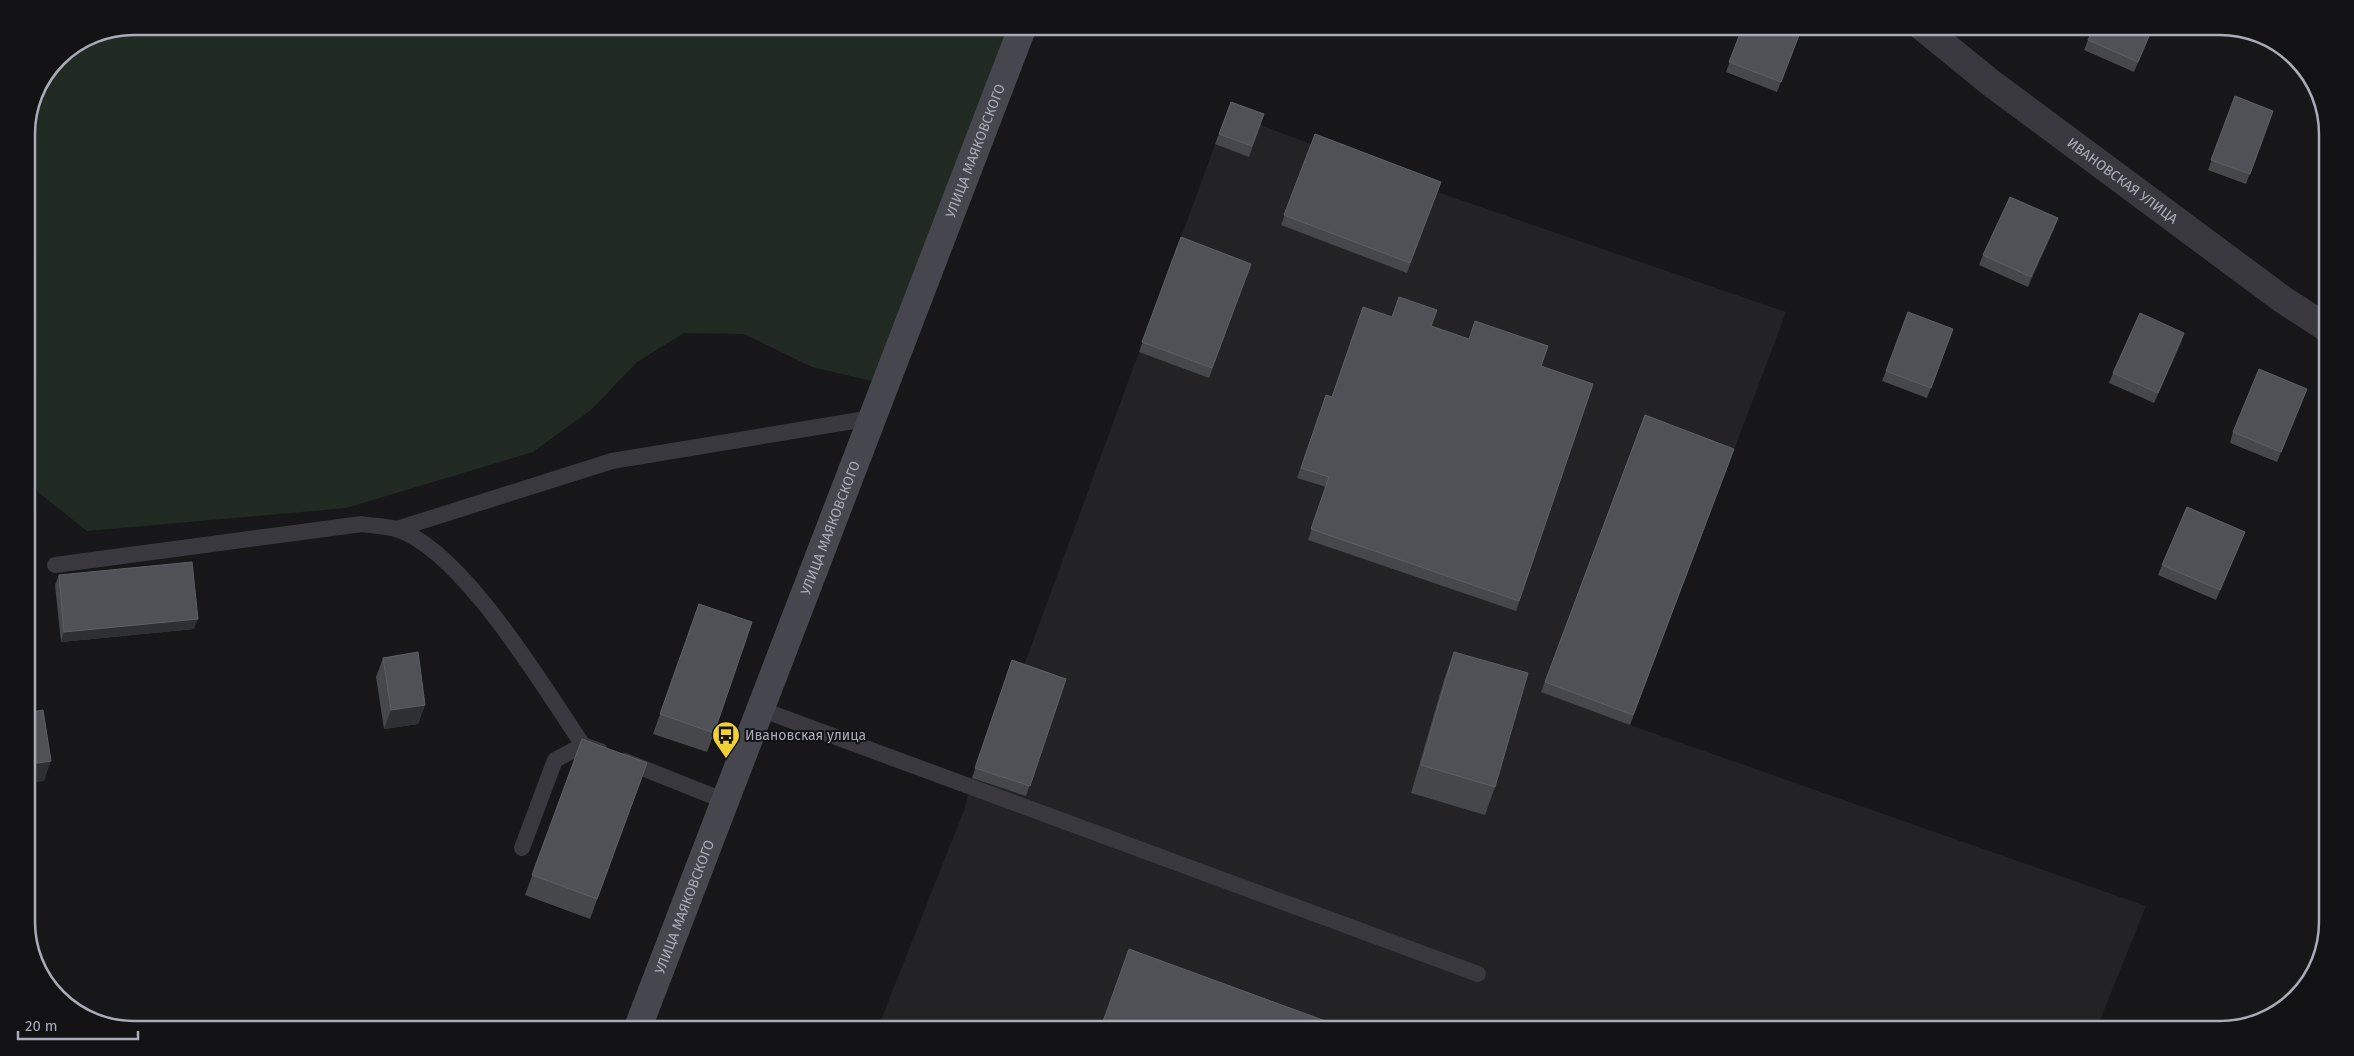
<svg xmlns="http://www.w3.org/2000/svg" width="2354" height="1056" font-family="'Fira Sans',sans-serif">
  <rect width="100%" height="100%" fill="#171719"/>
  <path fill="#232326" d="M 1227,112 L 1437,192 L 1786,312 L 1630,725 L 2146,906 L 2096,1030 L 877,1030 L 965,808 L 972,778 L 1009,670 L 1021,674 Z"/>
  <path fill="#212923" d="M 134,26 L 1023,26 L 885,384 L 812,367 L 744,334 L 684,333 L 637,362 L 591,410 L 533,452 L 346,508 L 87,531 L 39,493 L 26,475 L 26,127 L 35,92 L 58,58 L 93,34 Z"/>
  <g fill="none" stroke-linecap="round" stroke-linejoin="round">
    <path stroke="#38383e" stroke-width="16" d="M 397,529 L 612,461 L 872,418
      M 55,565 L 362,524 C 373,526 386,526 396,529 C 462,549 544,688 583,745 L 600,751
      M 760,709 L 1478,974
      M 625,761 L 725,801
      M 522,848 L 555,760 L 583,745"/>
    <path stroke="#38383e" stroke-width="28" id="s1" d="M 1921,26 L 1991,83 L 2282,299 L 2328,329"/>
    <path stroke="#46474e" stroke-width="28" id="s2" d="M 637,1030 L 1023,26"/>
  </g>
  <path fill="#45474b" d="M 1743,26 L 1801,30 L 1777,92 L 1726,72 Z
    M 2154,26 L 2134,72 L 2084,50 L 2088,40 Z
    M 2235,96 L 2273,111 L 2246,184 L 2208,170 Z
    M 1231,102 L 1264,114 L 1249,157 L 1215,144 Z
    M 1315,134 L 1441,182 L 1407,273 L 1281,225 Z
    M 2058,218 L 2054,229 L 2028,287 L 1979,265 L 1983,255 Z
    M 1181,237 L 1251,264 L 1209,378 L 1139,352 Z
    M 1431,326 L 1541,366 L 1593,384 L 1516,611 L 1308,540 L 1326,487 L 1297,478 L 1326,395 L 1332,397 Z
    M 1953,329 L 1927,398 L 1882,381 L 1886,371 Z
    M 2184,333 L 2181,343 L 2154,403 L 2109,383 L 2113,373 Z
    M 2307,389 L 2277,462 L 2230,443 L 2233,432 Z
    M 1645,415 L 1734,449 L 1630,725 L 1541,692 Z
    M 2241,542 L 2216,600 L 2158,575 L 2162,565 Z
    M 59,575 L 194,629 L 61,642 L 55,585 Z
    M 699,604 L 714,733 L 707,752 L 653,734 Z
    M 1454,652 L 1495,787 L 1485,815 L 1411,793 L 1444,680 Z
    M 383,658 L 425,705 L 418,724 L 384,729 L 376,677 Z
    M 1012,660 L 1066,679 L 1026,796 L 972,778 Z
    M 582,739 L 647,763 L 590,919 L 525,895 Z"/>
  <path fill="#2e2f32" d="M 2153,26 L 2154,26 L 2134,72 L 2138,62 Z
    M 2058,218 L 2054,229 L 2028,287 L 2031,277 Z
    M 2184,333 L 2181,343 L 2154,403 L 2158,393 Z
    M 2245,532 L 2241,542 L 2216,600 L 2220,590 Z
    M 198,619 L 194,629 L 61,642 L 64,632 Z
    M 425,705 L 418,724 L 384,729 L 391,710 Z
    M 51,761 L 44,781 L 26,784 L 26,765 Z"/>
  <path fill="#505157" stroke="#5e5f66" d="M 1743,26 L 1791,26 L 1801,30 L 1781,82 L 1729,62 Z
    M 2094,26 L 2153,26 L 2138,62 L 2088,40 Z
    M 2235,96 L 2273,111 L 2250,174 L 2211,160 Z
    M 1231,102 L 1264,114 L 1252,146 L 1219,134 Z
    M 1315,134 L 1441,182 L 1410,263 L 1284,215 Z
    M 2010,197 L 2058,218 L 2031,277 L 1983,255 Z
    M 1181,237 L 1251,264 L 1212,368 L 1142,342 Z
    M 1399,297 L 1437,310 L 1431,326 L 1469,339 L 1475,321 L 1548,346 L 1541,366 L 1593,384 L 1519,601 L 1311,529 L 1329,477 L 1301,468 L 1326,395 L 1332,397 L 1363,307 L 1392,317 Z
    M 1908,312 L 1953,329 L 1931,388 L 1886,371 Z
    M 2140,313 L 2184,333 L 2158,393 L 2113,373 Z
    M 2259,369 L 2307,389 L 2281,452 L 2233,432 Z
    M 1645,415 L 1734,449 L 1633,715 L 1545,682 Z
    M 2187,507 L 2245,532 L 2220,590 L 2162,565 Z
    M 192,562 L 198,619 L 64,632 L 59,575 Z
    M 699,604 L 752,622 L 714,733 L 660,714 Z
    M 418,652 L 425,705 L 391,710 L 383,658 Z
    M 1454,652 L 1528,673 L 1495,787 L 1421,765 Z
    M 1012,660 L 1066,679 L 1030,786 L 975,768 Z
    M 43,710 L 51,761 L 26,765 L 26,713 Z
    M 582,739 L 647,763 L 597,899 L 532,875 Z
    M 1129,949 L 1350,1030 L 1100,1030 Z"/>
  <defs>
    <g id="bus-pin" transform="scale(1.4375)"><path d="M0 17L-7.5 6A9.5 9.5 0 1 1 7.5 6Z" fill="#f1d036" stroke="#121214"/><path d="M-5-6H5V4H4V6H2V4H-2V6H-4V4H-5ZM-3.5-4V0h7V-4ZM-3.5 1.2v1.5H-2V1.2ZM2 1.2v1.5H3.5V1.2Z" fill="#111"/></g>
  </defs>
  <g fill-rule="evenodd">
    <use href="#bus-pin" x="726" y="735"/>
  </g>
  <g text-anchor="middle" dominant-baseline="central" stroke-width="4" stroke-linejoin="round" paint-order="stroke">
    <g font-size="14" fill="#a9abb9" stroke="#121214">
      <text stroke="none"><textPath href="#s2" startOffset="942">УЛИЦА МАЯКОВСКОГО</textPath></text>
      <text stroke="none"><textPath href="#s1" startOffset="254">ИВАНОВСКАЯ УЛИЦА</textPath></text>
      <text stroke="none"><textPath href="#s2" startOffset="538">УЛИЦА МАЯКОВСКОГО</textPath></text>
      <text stroke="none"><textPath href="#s2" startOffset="132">УЛИЦА МАЯКОВСКОГО</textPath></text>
    </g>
    <g font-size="14" fill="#a9abb9" stroke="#121214" text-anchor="start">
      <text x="745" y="735">Ивановская улица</text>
    </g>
  </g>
  <path d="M0 0H2354V1056H0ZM134 35H2220A99 99 0 0 1 2319 134V922A99 99 0 0 1 2220 1021H134A99 99 0 0 1 35 922V134A99 99 0 0 1 134 35Z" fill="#121214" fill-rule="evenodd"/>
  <path fill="none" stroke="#a9abb9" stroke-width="2.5" d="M134 35H2220A99 99 0 0 1 2319 134V922A99 99 0 0 1 2220 1021H134A99 99 0 0 1 35 922V134A99 99 0 0 1 134 35Z"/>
  <path d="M18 1031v8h120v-8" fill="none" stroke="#a9abb9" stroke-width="2.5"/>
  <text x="25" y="1031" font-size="15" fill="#a9abb9" stroke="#121214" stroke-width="4" paint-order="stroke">20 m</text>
</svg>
